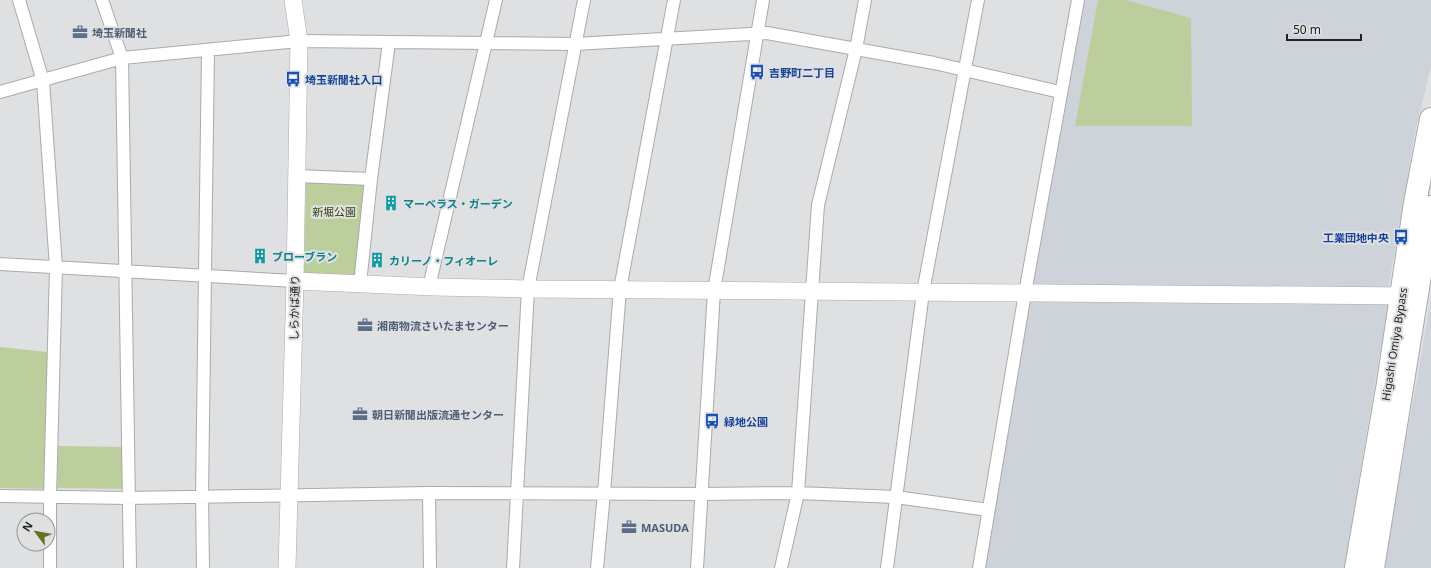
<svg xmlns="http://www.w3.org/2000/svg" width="1431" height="568" font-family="'Noto Sans','Noto Sans JP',sans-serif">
  <rect width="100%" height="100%" fill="#dfe0e2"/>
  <path fill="#cdd3d9" d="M 1085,0 L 1431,0 L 1431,67 L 1414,136 L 1403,207 L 1388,289 L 1033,284 Z
    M 1029,297 L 1389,300 L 1344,568 L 983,568 Z
    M 1431,299 L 1431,568 L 1383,568 L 1420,363 Z"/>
  <path fill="#bcce9c" d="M 1098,0 L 1126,0 L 1191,18 L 1192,126 L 1075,126 Z
    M 306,182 L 367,184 L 356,274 L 353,277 L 306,275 L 304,272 Z
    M 0,347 L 48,352 L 47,489 L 0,488 Z
    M 58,446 L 126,447 L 125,489 L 57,488 Z"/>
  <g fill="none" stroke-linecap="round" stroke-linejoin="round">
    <g stroke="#a9aaac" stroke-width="14">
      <path id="street" d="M 19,0 L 43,81 L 56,267 L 50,497 L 50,568
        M 102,0 L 122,58 L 130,568
        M 0,92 L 122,58 L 299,41 L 575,44 L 767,33 L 934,63 L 1060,92
        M 297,176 L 371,179
        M 0,264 L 295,281
        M 360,284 L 371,179 L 388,50 L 388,42
        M 429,287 L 496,0
        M 429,493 L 430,568
        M 0,496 L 128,498 L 429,493 L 701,494 L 798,493 L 896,497 L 988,510
        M 203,568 L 202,496 L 208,50
        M 513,568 L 528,289 L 584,0
        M 597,568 L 604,493 L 620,289 L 674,0
        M 697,568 L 714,291 L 763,0
        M 781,568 L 798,493 L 818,205 L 856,49 L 865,0
        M 887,568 L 923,292 L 978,0
        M 979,568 L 1025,293 L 1078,0"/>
    </g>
    <g stroke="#a9aaac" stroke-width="18">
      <path id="secondary" d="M 295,281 L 434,287 L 528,289 L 1413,296
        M 287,568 L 295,281 L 299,41 L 293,0"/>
    </g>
    <g stroke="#a9aaac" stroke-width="24">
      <path id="highway" d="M 1356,568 L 1388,383 L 1415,203 L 1431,119
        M 1373,568 L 1431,207"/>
    </g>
    <use href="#street" stroke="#fff" stroke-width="12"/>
    <use href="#secondary" stroke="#fff" stroke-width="17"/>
    <use href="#highway" stroke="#fff" stroke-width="22"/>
  </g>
  <defs>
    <g id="office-bare" transform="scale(1.2)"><path d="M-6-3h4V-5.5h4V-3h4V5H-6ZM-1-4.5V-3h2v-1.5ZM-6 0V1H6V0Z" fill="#5c6f8a" stroke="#dfe0e2" stroke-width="2.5" paint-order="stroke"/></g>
    <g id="bus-bare" transform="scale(1.2)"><path d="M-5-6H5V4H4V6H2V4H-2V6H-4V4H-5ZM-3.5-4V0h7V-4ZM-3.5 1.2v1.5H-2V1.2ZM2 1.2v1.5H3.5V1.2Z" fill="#1a4fb4" stroke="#dfe0e2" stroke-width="2.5" paint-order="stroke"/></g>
    <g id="building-bare" transform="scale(1.2)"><path d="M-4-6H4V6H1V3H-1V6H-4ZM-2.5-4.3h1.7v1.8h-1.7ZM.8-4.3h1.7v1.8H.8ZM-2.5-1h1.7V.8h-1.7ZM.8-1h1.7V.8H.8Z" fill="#0f9aa8" stroke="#dfe0e2" stroke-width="2.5" paint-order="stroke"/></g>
  </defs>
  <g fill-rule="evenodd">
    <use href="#office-bare" x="80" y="32"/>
    <use href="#bus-bare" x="757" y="72"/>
    <use href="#bus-bare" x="293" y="79"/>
    <use href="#building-bare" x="391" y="203"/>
    <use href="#bus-bare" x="1401" y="237"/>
    <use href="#building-bare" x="260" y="256"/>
    <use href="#building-bare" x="377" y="260"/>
    <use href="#office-bare" x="365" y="325"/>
    <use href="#office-bare" x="360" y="414"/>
    <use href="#bus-bare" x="712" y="421"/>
    <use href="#office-bare" x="629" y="527"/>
  </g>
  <g text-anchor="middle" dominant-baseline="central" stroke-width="4" stroke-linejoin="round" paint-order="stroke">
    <g font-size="11" font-weight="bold" fill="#4e5e75" stroke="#dfe0e2" text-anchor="start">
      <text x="92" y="32">埼玉新聞社</text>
      <text x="377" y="325">湘南物流さいたまセンター</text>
      <text x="372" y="414">朝日新聞出版流通センター</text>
      <text x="641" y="527">MASUDA</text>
    </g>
    <g font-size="11" font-weight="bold" fill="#164399" stroke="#dfe0e2" text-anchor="start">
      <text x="769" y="72">吉野町二丁目</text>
      <text x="305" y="79">埼玉新聞社入口</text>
      <text x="1389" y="237" text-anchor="end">工業団地中央</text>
      <text x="724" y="421">緑地公園</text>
    </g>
    <g font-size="11" font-weight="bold" fill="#0d838f" stroke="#dfe0e2" text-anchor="start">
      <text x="403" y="203">マーベラス・ガーデン</text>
      <text x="272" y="256">ブローブラン</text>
      <text x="389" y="260">カリーノ・フィオーレ</text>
    </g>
    <g font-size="11" fill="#354310" stroke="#dfe0e2">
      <text x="334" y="211">新堀公園</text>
    </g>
    <g font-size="11" fill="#202121" stroke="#dfe0e2">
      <text transform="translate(294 308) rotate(-89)">しらかば通り</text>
      <text transform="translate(1394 344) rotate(-81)">Higashi Omiya Bypass</text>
    </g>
  </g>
  <g transform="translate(36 532) rotate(302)"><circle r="19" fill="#dfe0e2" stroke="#939495"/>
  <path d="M0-3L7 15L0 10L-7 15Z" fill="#66721d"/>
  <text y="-6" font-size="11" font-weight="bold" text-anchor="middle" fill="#202121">N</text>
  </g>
  <path d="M1287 34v6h74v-6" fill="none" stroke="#202121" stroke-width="2"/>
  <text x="1293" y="34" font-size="12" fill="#202121" stroke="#dfe0e2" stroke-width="3" paint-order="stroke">50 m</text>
</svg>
